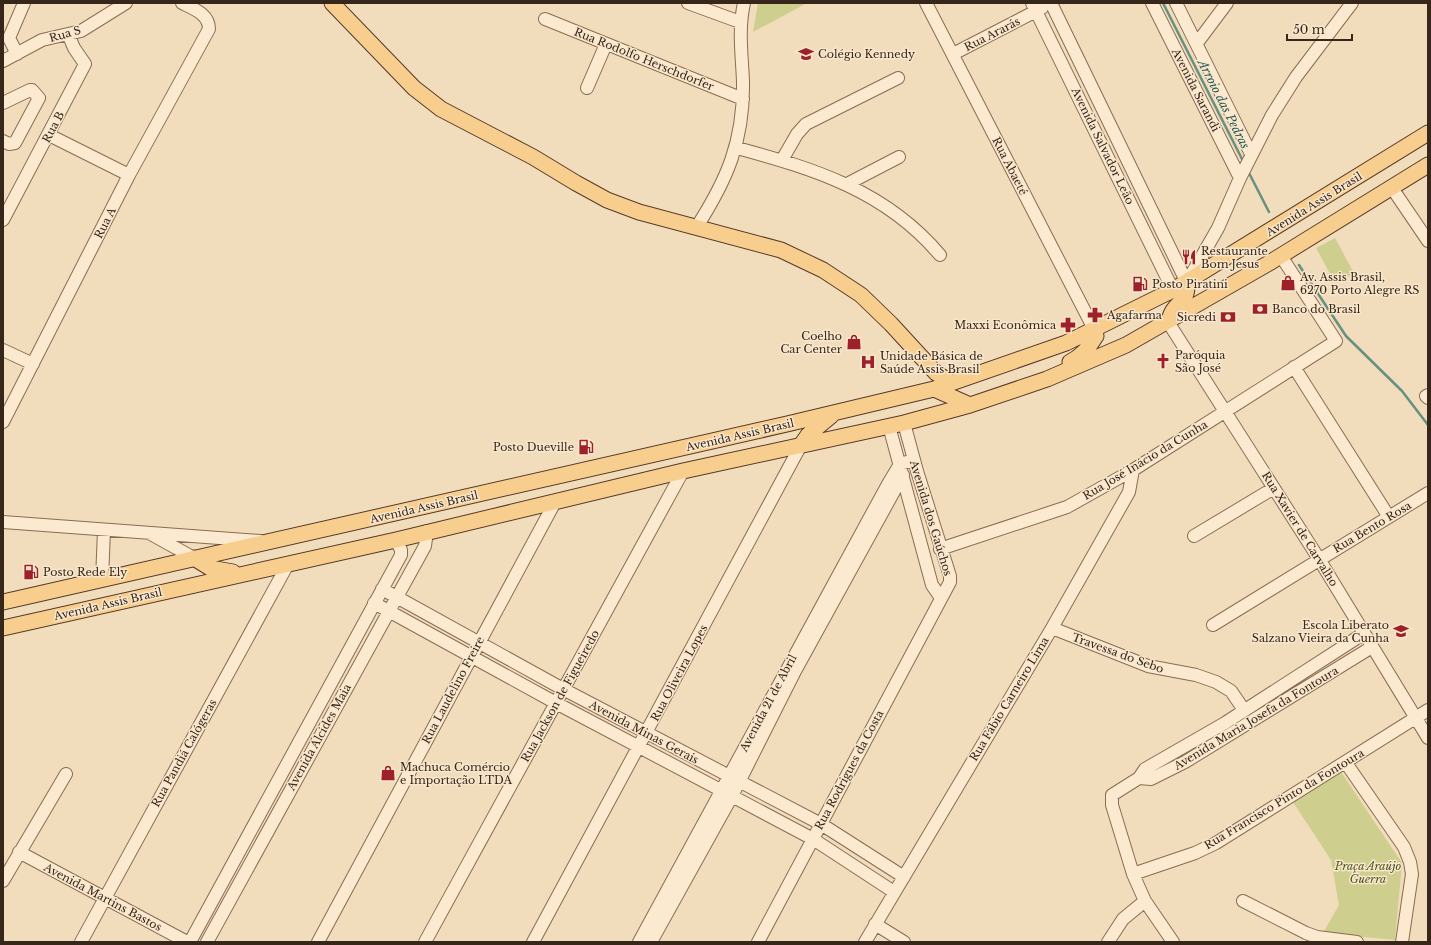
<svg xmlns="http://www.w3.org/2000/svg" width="1431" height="945" font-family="'Libre Baskerville',serif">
  <rect width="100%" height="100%" fill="#f1dcbc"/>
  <path fill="#cecf8f" d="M 758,3 L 807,3 L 753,32 Z
    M 1335,238 L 1354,273 L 1335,283 L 1316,248 Z
    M 1341,772 L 1402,863 L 1395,940 L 1323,933 L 1339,905 L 1331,860 L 1293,802 Z"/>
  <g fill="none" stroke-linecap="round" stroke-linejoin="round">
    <path stroke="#679082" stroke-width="2.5" d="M 1163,3 L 1243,161
      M 1248,171 L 1269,212
      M 1299,265 L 1346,336 L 1402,391 L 1428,425"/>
    <g stroke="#8a6c54" stroke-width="14">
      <path id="minor" d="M 688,3 L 740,22
        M 926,3 L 1094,329
        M 1032,3 L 1173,290
        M 1051,3 L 1187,283
        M 1152,3 L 1240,178
        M 1176,3 L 1251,154
        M 545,19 L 743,99
        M 1197,43 L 1227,3
        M 17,54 L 9,38 L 24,3
        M 953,54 L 1042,8
        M 3,61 L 42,40 L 81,31 L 126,3
        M 587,88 L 606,44
        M 3,103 L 30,90 L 32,90 L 39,98 L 15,143 L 9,144 L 3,141
        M 49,135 L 129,175
        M 737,148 C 815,169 886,191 940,255
        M 782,160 L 797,134 L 806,124 L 898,78
        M 847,184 L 899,157
        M 1392,188 L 1428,241
        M 3,220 L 85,64 L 74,48 L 68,34
        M 696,228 C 727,180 744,141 743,82 C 742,55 738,30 744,3
        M 1187,282 L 1218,228 L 1240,178 L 1272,115 L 1296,77 L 1352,3
        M 1168,322 L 1319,559 L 1428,738
        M 3,350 L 33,364
        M 1294,367 L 1389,517
        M 1428,395 L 1426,396 L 1428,398
        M 3,422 L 129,175 L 209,29 C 209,14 194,9 182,3
        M 889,426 L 932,585 L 941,598
        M 3,522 L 260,541
        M 149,533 L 194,558
        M 1194,536 L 1274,488
        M 940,549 L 1067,507 L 1133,470 L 1336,341 L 1281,256
        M 102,580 L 104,530
        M 382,589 L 563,689 L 821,824 L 904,877
        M 374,603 L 556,703 L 813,839 L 894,892
        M 1213,625 L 1428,493
        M 1052,628 L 1148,666 L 1196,675 L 1216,682 L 1231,691 L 1244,710
        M 1346,763 L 1404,847 L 1410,862 L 1412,874 L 1402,942
        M 1139,778 L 1151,779 L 1185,762 L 1372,647
        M 19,852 L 187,942
        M 1133,874 L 1195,853 L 1216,843 L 1428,710
        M 3,881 L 66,774
        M 1243,901 L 1306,933 L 1317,937 L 1357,942
        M 875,924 L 904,942
        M 81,942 L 288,564
        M 190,942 L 401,555 L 401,550 L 396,540
        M 207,942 L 425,546 L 427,531
        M 318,942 L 555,502
        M 425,942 L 683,471
        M 533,942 L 801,445
        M 639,942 L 888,484 L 900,464 L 914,460
        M 651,942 L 732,796 L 795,671 L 903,475
        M 758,942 L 950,582 L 950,576 L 917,471 L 904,423
        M 865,942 L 1052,628 L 1129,492 L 1133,470
        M 1108,942 L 1123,919 L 1145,901
        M 1173,942 L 1145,901 L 1133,874 L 1112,805 L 1112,795 L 1139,778 L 1145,769 L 1225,723 L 1363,634"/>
    </g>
    <g stroke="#573a29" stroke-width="17">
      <path id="major" d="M 332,3 L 414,88 L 441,109 L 533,157 L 576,183 L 607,200 L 639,212 L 781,250 L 823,270 L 861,295 L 891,324 L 936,373 L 952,383
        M 1170,317 C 1175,300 1188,305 1187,283
        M 1070,362 C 1082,356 1089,348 1096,336 L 1094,329
        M 934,389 L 970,405
        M 801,445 L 808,435 L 831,416
        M 194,558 L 210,568 L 233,572
        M 3,602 L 787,424 L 934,389 L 1066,343 L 1173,290 L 1428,133
        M 3,628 L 396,540 L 683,471 L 904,423 L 970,405 L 1047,379 L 1126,345 L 1269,263 L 1428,165"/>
    </g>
    <use href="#minor" stroke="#fbeacf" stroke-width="12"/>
    <use href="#major" stroke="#f8ce8f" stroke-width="15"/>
  </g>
  <defs>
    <g id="school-bare" transform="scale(1.2)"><path d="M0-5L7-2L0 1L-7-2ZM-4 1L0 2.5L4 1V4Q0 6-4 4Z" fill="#9d202b" stroke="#f8e7cc" stroke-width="2.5" paint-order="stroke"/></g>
    <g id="restaurant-bare" transform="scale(1.2)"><path d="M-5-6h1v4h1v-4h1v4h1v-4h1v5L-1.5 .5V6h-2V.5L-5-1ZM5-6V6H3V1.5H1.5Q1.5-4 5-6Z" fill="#9d202b" stroke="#f8e7cc" stroke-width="2.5" paint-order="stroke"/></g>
    <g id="shop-bare" transform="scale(1.2)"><path d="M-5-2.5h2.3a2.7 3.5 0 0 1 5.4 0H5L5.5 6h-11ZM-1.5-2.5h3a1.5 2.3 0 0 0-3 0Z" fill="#9d202b" stroke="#f8e7cc" stroke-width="2.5" paint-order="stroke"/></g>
    <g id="fuel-bare" transform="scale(1.2)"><path d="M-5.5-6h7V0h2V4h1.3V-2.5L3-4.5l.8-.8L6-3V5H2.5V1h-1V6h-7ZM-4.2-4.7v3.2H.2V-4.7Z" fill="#9d202b" stroke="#f8e7cc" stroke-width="2.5" paint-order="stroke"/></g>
    <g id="bank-bare" transform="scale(1.2)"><path d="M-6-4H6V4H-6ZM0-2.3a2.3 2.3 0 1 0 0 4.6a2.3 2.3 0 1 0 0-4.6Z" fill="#9d202b" stroke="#f8e7cc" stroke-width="2.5" paint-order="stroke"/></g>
    <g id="pharmacy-bare" transform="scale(1.2)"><path d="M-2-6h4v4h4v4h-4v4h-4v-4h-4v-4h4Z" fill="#9d202b" stroke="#f8e7cc" stroke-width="2.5" paint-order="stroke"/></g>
    <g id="church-bare" transform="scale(1.2)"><path d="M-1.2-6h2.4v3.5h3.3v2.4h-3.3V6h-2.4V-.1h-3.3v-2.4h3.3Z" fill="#9d202b" stroke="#f8e7cc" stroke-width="2.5" paint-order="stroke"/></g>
    <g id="hospital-bare" transform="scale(1.2)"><path d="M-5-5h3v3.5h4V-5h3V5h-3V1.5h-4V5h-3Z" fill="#9d202b" stroke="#f8e7cc" stroke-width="2.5" paint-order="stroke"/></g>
  </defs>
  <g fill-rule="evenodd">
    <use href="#school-bare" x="806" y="54"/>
    <use href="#restaurant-bare" x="1189" y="257"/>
    <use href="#shop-bare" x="1288" y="283"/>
    <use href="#fuel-bare" x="1140" y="284"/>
    <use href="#bank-bare" x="1260" y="309"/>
    <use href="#pharmacy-bare" x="1095" y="315"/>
    <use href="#bank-bare" x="1228" y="317"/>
    <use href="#pharmacy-bare" x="1068" y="325"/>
    <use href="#shop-bare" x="854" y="342"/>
    <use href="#church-bare" x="1163" y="361"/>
    <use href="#hospital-bare" x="868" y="362"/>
    <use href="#fuel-bare" x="586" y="447"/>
    <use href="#fuel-bare" x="31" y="572"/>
    <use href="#school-bare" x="1401" y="631"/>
    <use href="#shop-bare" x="388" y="773"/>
  </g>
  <g text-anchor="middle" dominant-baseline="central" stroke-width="3" stroke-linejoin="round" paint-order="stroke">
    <g font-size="11" fill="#37261a" stroke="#f8e7cc">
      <text transform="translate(65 34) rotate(-16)">Rua S</text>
      <text transform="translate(992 34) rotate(-27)">Rua Ararás</text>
      <text transform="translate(644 59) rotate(22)">Rua Rodolfo Herschdorfer</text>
      <text transform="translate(1196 90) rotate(63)">Avenida Sarandi</text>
      <text transform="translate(53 127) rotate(-62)">Rua B</text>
      <text transform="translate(1103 146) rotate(64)">Avenida Salvador Leão</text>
      <text transform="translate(1010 166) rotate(63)">Rua Abaeté</text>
      <text transform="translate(1314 204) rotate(-32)">Avenida Assis Brasil</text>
      <text transform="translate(105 223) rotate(-63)">Rua A</text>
      <text transform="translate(740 435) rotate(-13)">Avenida Assis Brasil</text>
      <text transform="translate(1145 460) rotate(-31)">Rua José Inácio da Cunha</text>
      <text transform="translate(424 507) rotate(-13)">Avenida Assis Brasil</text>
      <text transform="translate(931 518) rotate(73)">Avenida dos Gaúchos</text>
      <text transform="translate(1372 527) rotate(-31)">Rua Bento Rosa</text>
      <text transform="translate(1300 529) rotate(58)">Rua Xavier de Carvalho</text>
      <text transform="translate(108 604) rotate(-13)">Avenida Assis Brasil</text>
      <text transform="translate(1118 653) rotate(20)">Travessa do Sebo</text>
      <text transform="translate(679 673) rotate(-62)">Rua Oliveira Lopes</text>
      <text transform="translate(453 690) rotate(-62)">Rua Laudelino Freire</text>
      <text transform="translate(560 696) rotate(-61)">Rua Jackson de Figueiredo</text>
      <text transform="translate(1009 699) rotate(-59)">Rua Fábio Carneiro Lima</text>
      <text transform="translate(768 703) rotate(-62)">Avenida 21 de Abril</text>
      <text transform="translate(1256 718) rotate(-31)">Avenida Maria Josefa da Fontoura</text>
      <text transform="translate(644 732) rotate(28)">Avenida Minas Gerais</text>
      <text transform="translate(319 737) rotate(-61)">Avenida Alcides Maia</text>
      <text transform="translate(184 753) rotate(-61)">Rua Pandiá Calógeras</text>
      <text transform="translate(849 770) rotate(-62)">Rua Rodrigues da Costa</text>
      <text transform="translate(1284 799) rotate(-31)">Rua Francisco Pinto da Fontoura</text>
      <text transform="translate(103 897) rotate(28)">Avenida Martins Bastos</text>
    </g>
    <g font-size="11" fill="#37261a" stroke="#f8e7cc" text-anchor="start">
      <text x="818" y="54">Colégio Kennedy</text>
      <text x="1201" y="251">Restaurante<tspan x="1201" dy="13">Bom Jesus</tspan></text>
      <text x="1300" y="277">Av. Assis Brasil,<tspan x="1300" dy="13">6270 Porto Alegre RS</tspan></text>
      <text x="1152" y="284">Posto Piratini</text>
      <text x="1272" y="309">Banco do Brasil</text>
      <text x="1107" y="315">Agafarma</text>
      <text x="1216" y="317" text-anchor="end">Sicredi</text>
      <text x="1056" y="325" text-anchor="end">Maxxi Econômica</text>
      <text x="842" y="336" text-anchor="end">Coelho<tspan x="842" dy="13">Car Center</tspan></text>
      <text x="1175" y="355">Paróquia<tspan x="1175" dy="13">São José</tspan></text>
      <text x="880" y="356">Unidade Básica de<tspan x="880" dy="13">Saúde Assis Brasil</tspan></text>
      <text x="574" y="447" text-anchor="end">Posto Dueville</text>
      <text x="43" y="572">Posto Rede Ely</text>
      <text x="1389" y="625" text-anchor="end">Escola Liberato<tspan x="1389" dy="13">Salzano Vieira da Cunha</tspan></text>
      <text x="400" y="767">Machuca Comércio<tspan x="400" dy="13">e Importação LTDA</tspan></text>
    </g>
    <g font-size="11" font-style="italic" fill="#4d561f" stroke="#f8e7cc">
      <text x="1368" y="866">Praça Araújo<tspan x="1368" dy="13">Guerra</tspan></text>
    </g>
    <g font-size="12" font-style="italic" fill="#285951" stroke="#f8e7cc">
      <text transform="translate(1224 104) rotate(63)">Arroio das Pedras</text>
    </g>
  </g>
  <rect width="1431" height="945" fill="none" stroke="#37261a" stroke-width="8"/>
  <path d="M1287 34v6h65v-6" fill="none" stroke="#37261a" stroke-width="2"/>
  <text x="1293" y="34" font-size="12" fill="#37261a" stroke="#f8e7cc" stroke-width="3" paint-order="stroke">50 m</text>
</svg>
